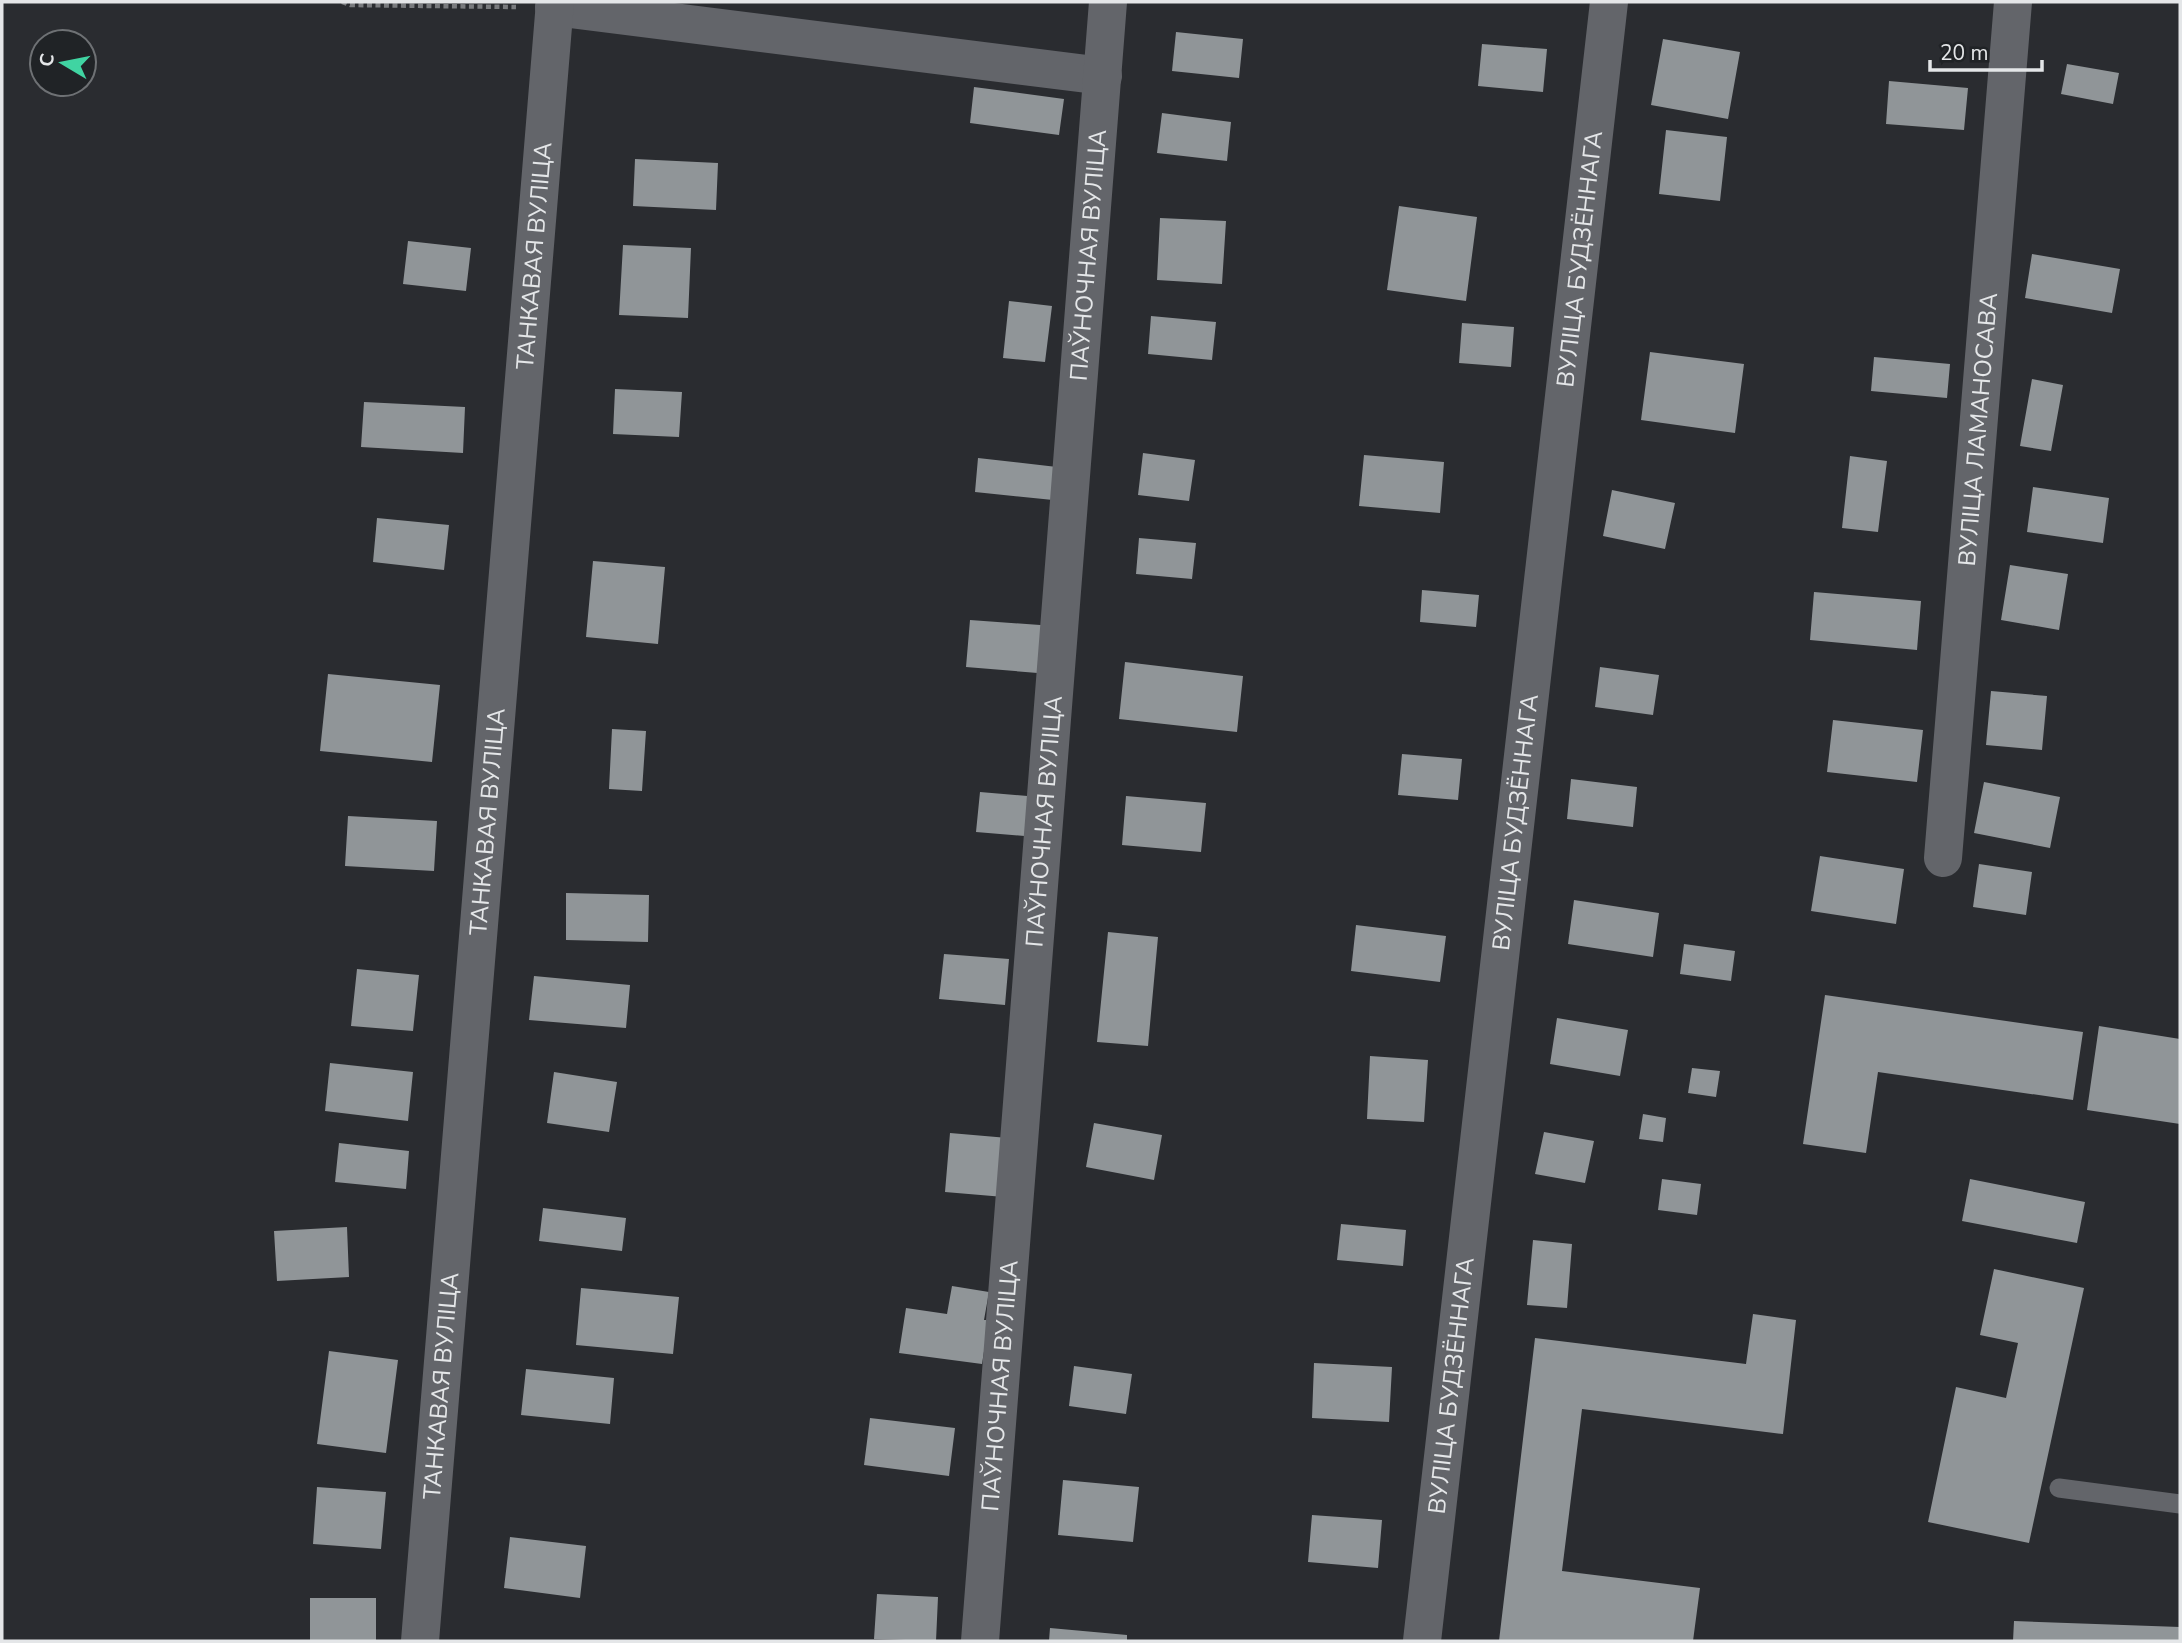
<svg xmlns="http://www.w3.org/2000/svg" width="2182" height="1643" font-family="'Nunito Sans',sans-serif">
  <rect width="100%" height="100%" fill="#2a2c30"/>
  <path fill="#909598" d="M 1176,32 L 1243,39 L 1239,78 L 1172,71 Z
    M 1663,39 L 1740,52 L 1728,119 L 1651,105 Z
    M 1482,44 L 1547,49 L 1543,92 L 1478,86 Z
    M 2067,64 L 2119,73 L 2113,104 L 2061,94 Z
    M 1889,81 L 1968,88 L 1964,130 L 1886,124 Z
    M 974,87 L 1064,99 L 1059,135 L 970,123 Z
    M 1162,113 L 1231,122 L 1227,161 L 1157,153 Z
    M 1666,130 L 1727,137 L 1720,201 L 1659,194 Z
    M 635,159 L 718,163 L 716,210 L 633,206 Z
    M 1399,206 L 1477,217 L 1466,301 L 1387,290 Z
    M 1160,218 L 1226,221 L 1222,284 L 1157,280 Z
    M 408,241 L 471,248 L 466,291 L 403,284 Z
    M 623,245 L 691,248 L 688,318 L 619,315 Z
    M 2032,254 L 2120,269 L 2112,313 L 2025,298 Z
    M 1009,301 L 1052,306 L 1045,362 L 1003,358 Z
    M 1151,316 L 1216,322 L 1212,360 L 1148,354 Z
    M 1462,323 L 1514,327 L 1511,367 L 1459,363 Z
    M 1650,352 L 1744,364 L 1735,433 L 1641,420 Z
    M 1874,357 L 1950,364 L 1947,398 L 1871,391 Z
    M 2032,379 L 2063,385 L 2051,451 L 2020,446 Z
    M 615,389 L 682,392 L 679,437 L 613,434 Z
    M 364,402 L 465,407 L 463,453 L 361,447 Z
    M 1143,453 L 1195,460 L 1189,501 L 1138,495 Z
    M 1364,455 L 1444,462 L 1440,513 L 1359,506 Z
    M 1850,456 L 1887,461 L 1878,532 L 1842,528 Z
    M 978,458 L 1057,467 L 1053,500 L 975,492 Z
    M 2033,487 L 2109,498 L 2103,543 L 2027,532 Z
    M 1612,490 L 1675,503 L 1665,549 L 1603,536 Z
    M 377,518 L 449,525 L 444,570 L 373,562 Z
    M 1139,538 L 1196,543 L 1192,579 L 1136,574 Z
    M 593,561 L 665,567 L 658,644 L 586,637 Z
    M 2010,565 L 2068,574 L 2059,630 L 2001,620 Z
    M 1422,590 L 1479,595 L 1476,627 L 1420,622 Z
    M 1814,592 L 1921,601 L 1917,650 L 1810,640 Z
    M 970,620 L 1054,626 L 1050,674 L 966,667 Z
    M 1125,662 L 1243,676 L 1237,732 L 1119,719 Z
    M 1600,667 L 1659,675 L 1653,715 L 1595,707 Z
    M 328,674 L 440,685 L 432,762 L 320,751 Z
    M 1991,691 L 2047,696 L 2042,750 L 1986,745 Z
    M 1833,720 L 1923,730 L 1917,782 L 1827,772 Z
    M 612,729 L 646,731 L 642,791 L 609,789 Z
    M 1402,754 L 1462,759 L 1458,800 L 1398,795 Z
    M 1571,779 L 1637,787 L 1633,827 L 1567,819 Z
    M 1984,782 L 2060,797 L 2050,848 L 1974,833 Z
    M 980,792 L 1039,797 L 1036,837 L 976,832 Z
    M 1126,796 L 1206,803 L 1201,852 L 1122,845 Z
    M 348,816 L 437,821 L 434,871 L 345,866 Z
    M 1820,856 L 1904,869 L 1896,924 L 1811,911 Z
    M 1979,864 L 2032,872 L 2026,915 L 1973,907 Z
    M 566,893 L 649,895 L 648,942 L 566,940 Z
    M 1574,900 L 1659,913 L 1653,957 L 1568,944 Z
    M 1356,925 L 1446,936 L 1440,982 L 1351,971 Z
    M 1108,932 L 1158,937 L 1148,1046 L 1097,1042 Z
    M 1684,944 L 1735,951 L 1731,981 L 1680,974 Z
    M 944,954 L 1009,959 L 1005,1005 L 939,999 Z
    M 357,969 L 419,975 L 413,1031 L 351,1026 Z
    M 534,976 L 630,985 L 626,1028 L 529,1020 Z
    M 1825,995 L 2083,1032 L 2073,1100 L 1878,1072 L 1866,1153 L 1803,1144 Z
    M 1557,1018 L 1628,1030 L 1620,1076 L 1550,1064 Z
    M 2099,1026 L 2180,1039 L 2180,1124 L 2087,1110 Z
    M 1370,1056 L 1428,1060 L 1424,1122 L 1367,1119 Z
    M 330,1063 L 413,1072 L 408,1121 L 325,1111 Z
    M 1692,1068 L 1720,1071 L 1716,1097 L 1688,1093 Z
    M 554,1072 L 617,1082 L 609,1132 L 547,1123 Z
    M 1643,1114 L 1666,1118 L 1663,1142 L 1639,1139 Z
    M 1094,1123 L 1162,1135 L 1154,1180 L 1086,1167 Z
    M 1544,1132 L 1594,1141 L 1585,1183 L 1535,1174 Z
    M 950,1133 L 1008,1138 L 1004,1197 L 945,1192 Z
    M 339,1143 L 409,1151 L 406,1189 L 335,1182 Z
    M 1662,1179 L 1701,1184 L 1697,1215 L 1658,1210 Z
    M 1970,1179 L 2085,1202 L 2077,1243 L 1962,1221 Z
    M 543,1208 L 626,1218 L 622,1251 L 539,1241 Z
    M 1341,1224 L 1406,1230 L 1403,1266 L 1337,1260 Z
    M 347,1227 L 349,1277 L 277,1281 L 274,1231 Z
    M 1533,1240 L 1572,1244 L 1567,1308 L 1527,1305 Z
    M 1994,1269 L 2084,1288 L 2029,1543 L 1928,1522 L 1956,1387 L 2006,1398 L 2018,1343 L 1980,1335 Z
    M 952,1286 L 989,1292 L 984,1320 L 989,1320 L 982,1364 L 899,1353 L 906,1308 L 947,1314 Z
    M 581,1288 L 679,1297 L 673,1354 L 576,1345 Z
    M 1753,1314 L 1796,1320 L 1783,1434 L 1582,1409 L 1562,1571 L 1700,1588 L 1693,1641 L 1499,1641 L 1535,1338 L 1746,1364 Z
    M 329,1351 L 398,1360 L 386,1453 L 317,1444 Z
    M 1314,1363 L 1392,1367 L 1389,1422 L 1312,1418 Z
    M 1074,1366 L 1132,1374 L 1126,1414 L 1069,1406 Z
    M 526,1369 L 614,1378 L 610,1424 L 521,1415 Z
    M 870,1418 L 955,1428 L 949,1476 L 864,1465 Z
    M 1063,1480 L 1139,1487 L 1133,1542 L 1058,1535 Z
    M 317,1487 L 386,1492 L 381,1549 L 313,1544 Z
    M 1312,1515 L 1382,1520 L 1378,1568 L 1308,1562 Z
    M 510,1537 L 586,1546 L 580,1598 L 504,1588 Z
    M 877,1594 L 938,1597 L 936,1641 L 874,1639 Z
    M 310,1598 L 376,1598 L 376,1641 L 310,1641 Z
    M 2014,1621 L 2180,1627 L 2180,1641 L 2013,1641 Z
    M 1050,1628 L 1127,1635 L 1127,1641 L 1049,1641 Z"/>
  <g fill="none" stroke-linecap="round" stroke-linejoin="round">
    <path stroke="#797b7e" stroke-width="4.5" stroke-dasharray="5 3.5" stroke-linecap="butt" d="M 342,2 L 350,5 L 516,7"/>
    <path stroke="#63656a" stroke-width="19" d="M 2059,1488 L 2180,1504"/>
    <g stroke="#63656a" stroke-width="38">
      <path d="M 554,7 L 1103,76"/>
      <path id="s1" d="M 1943,858 L 2013,2"/>
      <path id="s2" d="M 420,1641 L 555,2"/>
      <path id="s3" d="M 980,1641 L 1108,2"/>
      <path id="s4" d="M 1422,1641 L 1609,2"/>
    </g>
  </g>
  <g text-anchor="middle" dominant-baseline="central" stroke-width="7" stroke-linejoin="round" paint-order="stroke">
    <g font-size="24" fill="#e4e6e8" stroke="#202326">
      <text stroke="none"><textPath href="#s2" startOffset="1390">ТАНКАВАЯ ВУЛІЦА</textPath></text>
      <text stroke="none"><textPath href="#s3" startOffset="1390">ПАЎНОЧНАЯ ВУЛІЦА</textPath></text>
      <text stroke="none"><textPath href="#s4" startOffset="1391">ВУЛІЦА БУДЗЁННАГА</textPath></text>
      <text stroke="none"><textPath href="#s1" startOffset="430">ВУЛІЦА ЛАМАНОСАВА</textPath></text>
      <text stroke="none"><textPath href="#s2" startOffset="822">ТАНКАВАЯ ВУЛІЦА</textPath></text>
      <text stroke="none"><textPath href="#s3" startOffset="822">ПАЎНОЧНАЯ ВУЛІЦА</textPath></text>
      <text stroke="none"><textPath href="#s4" startOffset="824">ВУЛІЦА БУДЗЁННАГА</textPath></text>
      <text stroke="none"><textPath href="#s4" startOffset="257">ВУЛІЦА БУДЗЁННАГА</textPath></text>
      <text stroke="none"><textPath href="#s2" startOffset="256">ТАНКАВАЯ ВУЛІЦА</textPath></text>
      <text stroke="none"><textPath href="#s3" startOffset="256">ПАЎНОЧНАЯ ВУЛІЦА</textPath></text>
    </g>
  </g>
  <rect width="2182" height="1643" fill="none" stroke="#e4e6e8" stroke-width="7"/>
  <g transform="translate(63 63) rotate(280)"><circle r="33" fill="#202326" stroke="#6e7174" stroke-width="2"/>
  <path d="M0-5L12 26L0 18L-12 26Z" fill="#40d4a2"/>
  <text y="-10" font-size="19" font-weight="bold" text-anchor="middle" fill="#e4e6e8">С</text>
  </g>
  <path d="M1930 60v10h112v-10" fill="none" stroke="#e4e6e8" stroke-width="3.5"/>
  <text x="1940" y="60" font-size="21" fill="#e4e6e8" stroke="#202326" stroke-width="5" paint-order="stroke">20 m</text>
</svg>
